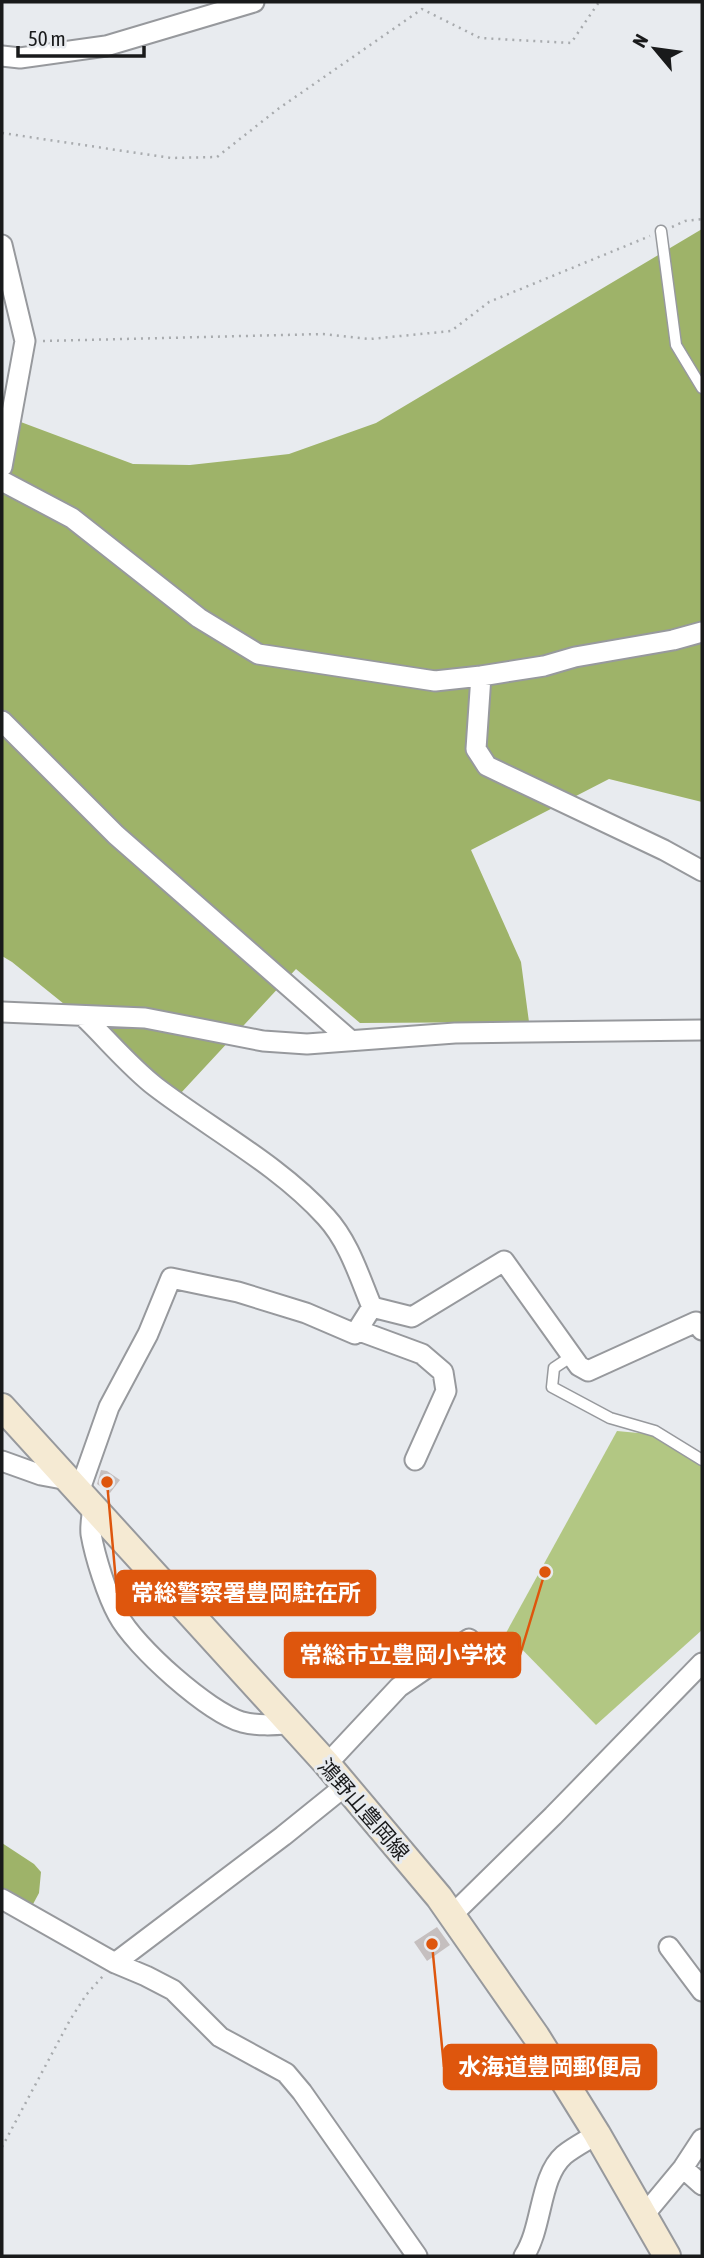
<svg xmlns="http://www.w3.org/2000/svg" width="704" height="2258" font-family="'Asap Condensed','Noto Sans JP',sans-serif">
  <rect width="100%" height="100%" fill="#e8ebef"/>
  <path fill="#b2c783" d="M 617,1431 L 649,1434 L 702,1467 L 702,1630 L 596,1725 L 506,1633 Z"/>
  <path fill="#9eb369" d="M 702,229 L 702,802 L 609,779 L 471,850 L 521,962 L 529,1022 L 360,1023 L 296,969 L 167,1108 L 125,1070 L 69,1008 L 12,962 L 2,956 L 2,415 L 133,464 L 190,465 L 289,454 L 376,423 Z
    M 2,1843 L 34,1864 L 41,1872 L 39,1893 L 32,1906 L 2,1890 Z"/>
  <path fill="#c5bfbf" d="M 101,1470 L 107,1471 L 120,1480 L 110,1493 L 97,1484 Z
    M 437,1927 L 450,1945 L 427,1961 L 414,1942 Z"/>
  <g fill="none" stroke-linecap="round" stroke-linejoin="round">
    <g stroke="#97999d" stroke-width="13">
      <path id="service" d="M 661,231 L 676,345 L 702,388
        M 572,1356 L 554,1368 L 552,1387 L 610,1418 L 655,1431 L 702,1460"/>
    </g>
    <g stroke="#97999d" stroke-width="23">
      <path id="minor" d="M 2,56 L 20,58 L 106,46 L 254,2
        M 2,245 L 25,341 L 2,467
        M 2,481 L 72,518 L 199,618 L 258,654 L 435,681 L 481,676 L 544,666 L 575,657 L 673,640 L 702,632
        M 481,676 L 476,749 L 487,766 L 664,850 L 702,871
        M 2,721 L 116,835 L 350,1040
        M 2,1012 L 145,1018 L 263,1041 L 307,1044 L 455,1033 L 702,1030
        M 83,1016 C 107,1039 130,1067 156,1087 C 211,1129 279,1165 326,1217 C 349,1242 359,1276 372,1307
        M 372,1307 L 412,1317 L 504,1261 L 579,1366 L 588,1371 L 696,1322 L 702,1330
        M 357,1330 L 422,1354 L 443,1372 L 446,1391 L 415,1460
        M 2,1461 L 41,1475 L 68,1480
        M 79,1492 L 109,1407 L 148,1334 L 171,1278 L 238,1292 L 306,1313 L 355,1334 L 372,1307
        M 93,1507 C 92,1516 90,1525 91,1534 C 95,1557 107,1595 118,1615 C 135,1647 208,1712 242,1722 C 258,1726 273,1725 290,1724
        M 327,1764 L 399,1687 L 469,1639
        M 2,1899 L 115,1963 L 146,1976 L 173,1990 L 220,2037 L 286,2073 L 302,2092 L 417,2256
        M 452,1915 L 553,1816 L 702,1663
        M 669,1947 L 702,1991
        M 115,1963 L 283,1836 L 345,1786
        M 683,2168 L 702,2185
        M 644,2215 L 683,2168 L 702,2139
        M 524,2256 C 543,2227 539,2177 564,2155 C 574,2147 586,2141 597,2134"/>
    </g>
    <g stroke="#97999d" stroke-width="30">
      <path id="secondary" d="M 2,1407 L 327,1764 L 439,1897 L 536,2036 L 597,2134 L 667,2256"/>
    </g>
    <path stroke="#a8abae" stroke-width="2.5" stroke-dasharray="2 5" stroke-linecap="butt" d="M 2,133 L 171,158 L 217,157 L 278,109 L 422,9 L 480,38 L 571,43 L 599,2
      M 672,227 L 685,221 L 702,219
      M 43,341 L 323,334 L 370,339 L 451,331 L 489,302 L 650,236
      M 2,2147 L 70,2020 L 86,1995 L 103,1976"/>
    <use href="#service" stroke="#fff" stroke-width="10"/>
    <use href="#minor" stroke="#fff" stroke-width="19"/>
    <use href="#secondary" stroke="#f5ead3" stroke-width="26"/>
  </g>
  <g text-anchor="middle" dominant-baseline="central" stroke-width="6" stroke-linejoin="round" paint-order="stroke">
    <g font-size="21" fill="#191a1b" stroke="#e8ebef">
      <text transform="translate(364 1809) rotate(49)">鴻野山豊岡線</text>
    </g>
  </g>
  <path fill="none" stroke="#de560d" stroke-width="2.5" d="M107 1482L117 1593M545 1572L520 1655M432 1944L444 2067"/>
  <g fill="#de560d" stroke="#e8ebef" stroke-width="2.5">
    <circle cx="107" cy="1482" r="7"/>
    <circle cx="545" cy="1572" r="7"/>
    <circle cx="432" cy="1944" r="7"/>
  </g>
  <g fill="#de560d" stroke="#de560d" stroke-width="2.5">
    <rect x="117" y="1571" width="258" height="44" rx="7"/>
    <rect x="285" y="1633" width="235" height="44" rx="7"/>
    <rect x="444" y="2045" width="212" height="44" rx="7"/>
  </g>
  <g font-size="23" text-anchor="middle" font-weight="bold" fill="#fff">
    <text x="246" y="1601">常総警察署豊岡駐在所</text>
    <text x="403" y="1663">常総市立豊岡小学校</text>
    <text x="550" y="2075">水海道豊岡郵便局</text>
  </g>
  <rect width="704" height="2258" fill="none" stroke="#191a1b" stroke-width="7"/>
  <g transform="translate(655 49) rotate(299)" stroke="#e8ebef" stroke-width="5" paint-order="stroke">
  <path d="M0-5L12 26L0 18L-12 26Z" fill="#191a1b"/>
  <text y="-10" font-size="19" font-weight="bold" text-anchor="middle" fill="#191a1b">N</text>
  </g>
  <path d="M18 46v10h126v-10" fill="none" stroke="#191a1b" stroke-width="3.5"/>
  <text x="28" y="46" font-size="21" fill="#191a1b" stroke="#e8ebef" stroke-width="5" paint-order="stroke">50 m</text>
</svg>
